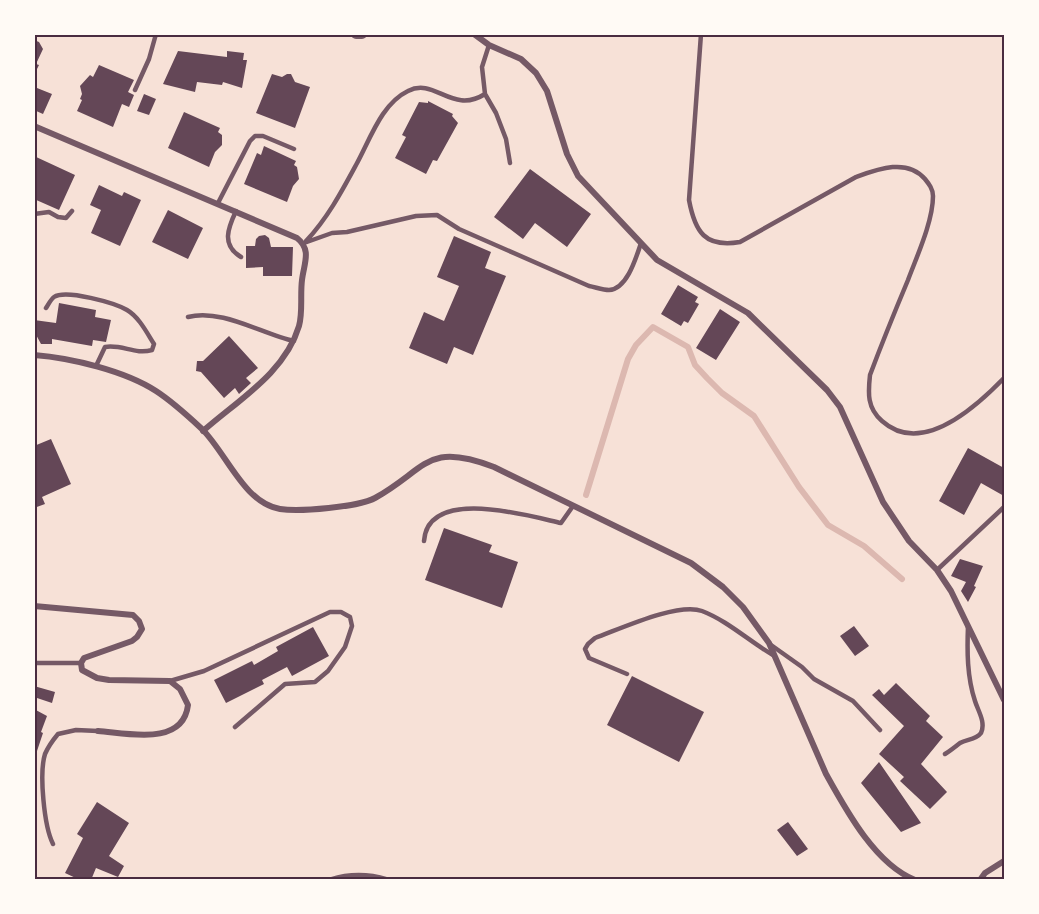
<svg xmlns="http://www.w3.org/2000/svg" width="1039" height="914" font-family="Ubuntu,sans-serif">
  <rect width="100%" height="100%" fill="#f7e1d7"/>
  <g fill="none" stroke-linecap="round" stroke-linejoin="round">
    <path stroke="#dcb8b0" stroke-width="6" d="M 586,495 L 628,359 L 636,345 L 653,327 L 688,347 L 695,365 L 707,378 L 722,393 L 754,416 L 799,487 L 828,525 L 864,546 L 902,579"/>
  </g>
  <path fill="#644757" d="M 34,40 L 39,42 L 43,49 L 36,64 L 39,65 L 34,75 Z
    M 178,51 L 227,57 L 227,51 L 244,53 L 243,60 L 247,60 L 242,88 L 223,82 L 222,85 L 197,82 L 195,92 L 163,84 Z
    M 99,65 L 134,80 L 128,92 L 134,95 L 129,107 L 122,104 L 113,127 L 77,111 L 82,100 L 80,99 L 82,94 L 80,86 L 90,75 L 93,77 Z
    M 272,74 L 282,77 L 287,74 L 291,74 L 295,82 L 310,87 L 295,128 L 256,113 Z
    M 37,88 L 52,94 L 43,114 L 34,110 L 34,93 Z
    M 144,94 L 156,99 L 149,115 L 137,111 Z
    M 428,101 L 453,114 L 452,116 L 458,123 L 437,161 L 433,160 L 426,174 L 395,158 L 406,137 L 402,135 L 419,102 L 428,103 Z
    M 184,112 L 220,128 L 218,132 L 222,135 L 222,145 L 215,152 L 209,167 L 168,148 Z
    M 264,146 L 296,161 L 294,165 L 297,167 L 299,179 L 293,186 L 287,202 L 244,184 L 257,153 L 261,155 Z
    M 34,156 L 75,175 L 59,210 L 34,199 Z
    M 530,169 L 591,214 L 567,247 L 535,223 L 523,239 L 494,217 Z
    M 99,185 L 122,196 L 124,192 L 141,200 L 120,246 L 91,233 L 101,210 L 90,205 Z
    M 168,210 L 203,228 L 188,259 L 152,242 Z
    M 265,235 L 269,238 L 271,247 L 293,247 L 292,276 L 263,276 L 263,267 L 246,268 L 246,246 L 255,246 L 256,239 L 259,236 Z
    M 454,236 L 491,252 L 485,268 L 506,276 L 473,355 L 454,347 L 447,364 L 409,348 L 424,312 L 444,321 L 459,286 L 437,277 Z
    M 678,285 L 698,297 L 695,302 L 699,304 L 688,323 L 684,321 L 681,326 L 661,314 Z
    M 59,303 L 96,310 L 95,317 L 111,320 L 106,342 L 93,340 L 92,346 L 52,339 L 52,344 L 41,344 L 34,331 L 34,320 L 56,323 Z
    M 720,309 L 740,322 L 716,360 L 696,348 Z
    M 229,336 L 258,368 L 246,378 L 251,383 L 239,394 L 235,388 L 224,398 L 201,372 L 196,371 L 197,361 L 203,361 Z
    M 51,439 L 71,484 L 42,497 L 45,504 L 34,508 L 34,446 Z
    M 968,448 L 1004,468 L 1004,496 L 981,483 L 964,515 L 939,501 Z
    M 444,528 L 492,545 L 489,552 L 518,562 L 502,608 L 425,580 Z
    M 960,559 L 983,566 L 974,586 L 976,587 L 968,602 L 961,591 L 966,582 L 951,576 Z
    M 854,626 L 869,646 L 855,656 L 840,636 Z
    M 313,627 L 329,656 L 292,676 L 287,667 L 262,680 L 264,684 L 226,703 L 214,680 L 252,661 L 254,665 L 278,651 L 276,647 Z
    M 632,676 L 704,712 L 679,762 L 607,725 Z
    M 896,683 L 930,716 L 926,721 L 943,737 L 921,764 L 947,792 L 930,809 L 900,781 L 904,777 L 879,754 L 904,726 L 872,695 L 879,689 L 884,695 Z
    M 34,686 L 55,692 L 52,703 L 34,697 Z
    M 34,709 L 47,716 L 41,732 L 43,733 L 35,757 Z
    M 879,762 L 921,823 L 901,832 L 861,783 Z
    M 97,802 L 129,823 L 109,856 L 124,866 L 118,877 L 96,868 L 91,880 L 80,880 L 65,873 L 83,838 L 77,834 Z
    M 788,822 L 808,849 L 797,856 L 777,830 Z"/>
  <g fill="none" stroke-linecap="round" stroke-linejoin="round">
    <path stroke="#755966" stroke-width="4.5" d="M 701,34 L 689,200 C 695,232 705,248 740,242 L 856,177 C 878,169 907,158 925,179 C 929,184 933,189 933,196 C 933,221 917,256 908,280 C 895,311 882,343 870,375 C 868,393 867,408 882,421 C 922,457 977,406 1004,378
      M 489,45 L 482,67 L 485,94 L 496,113 L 506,139 L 510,163
      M 135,90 L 149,59 L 156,34
      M 218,203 L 250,141 L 255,136 L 263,136 L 294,149
      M 236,211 C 228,228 221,245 241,257
      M 34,214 L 49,212 L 58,217 L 66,218 L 72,211
      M 306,241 C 327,219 342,191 356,165 C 370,140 381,104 408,91 C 435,77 452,115 485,94
      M 304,243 L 332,233 L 347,232 L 416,216 L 437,215 L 459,229 L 589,286 C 595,287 603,290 609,290 C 627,289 636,258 641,243
      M 46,308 C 48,305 51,299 54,297 C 66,289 115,303 127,310 C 139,317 147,333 154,344 L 152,350 C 135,355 122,344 105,347 L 96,366
      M 188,317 C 221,308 262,334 294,341
      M 424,541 C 428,486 529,516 561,523 L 573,506
      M 937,570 L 1004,507
      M 771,645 L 802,667 L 814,679 L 853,701 L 880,730
      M 34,663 L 81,663
      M 627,674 L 589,658 L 585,649 L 588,644 L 595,638 C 620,629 678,602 702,611 C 728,621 750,642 773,655
      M 170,681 L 204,671 L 330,612 L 341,612 L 350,617 L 352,626 L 345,647 L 328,671 L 315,682 L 285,684 L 235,727
      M 945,754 C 950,751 955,747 960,743 C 967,739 976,740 981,733 C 986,722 978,711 975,701 C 967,677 967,651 968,626
      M 53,844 C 44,826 39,773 45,754 C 48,747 53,740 58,734 L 76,730 L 98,731"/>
    <path stroke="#755966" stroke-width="6" d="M 474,34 L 489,45 L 521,59 L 536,73 L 547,91 L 567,154 L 578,176 L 657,260 L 748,313 L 827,390 L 840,407 L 883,502 L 909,541 L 937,570 L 951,591 L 1004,700
      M 34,126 L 297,238 C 312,250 304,263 302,280 C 300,295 303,312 299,326 C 285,373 238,400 203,431
      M 34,355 C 72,358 125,371 156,391 C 173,402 188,416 202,429 C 227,454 244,503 280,509 C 300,512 358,507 375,498 C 427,469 426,441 494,467 L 691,563 L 723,587 L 743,607 L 769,643 L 826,774 C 846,810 875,864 915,880
      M 34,390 L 34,399
      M 34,606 L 133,615 L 139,621 L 142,629 L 137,637 L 132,641 L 84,658 L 81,663 L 82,670 L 97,678 L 109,680 L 170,681 L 180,689 L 188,705 C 183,747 127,733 98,731
      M 331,880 C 350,874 367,874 387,880
      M 980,880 L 985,873 L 1004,861"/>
    <path stroke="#755966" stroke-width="10" d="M 356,34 L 362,34"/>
  </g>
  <rect width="1039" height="914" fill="none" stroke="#fffaf5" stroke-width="72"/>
  <rect x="36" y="36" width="967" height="842" fill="none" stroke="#4a2c40" stroke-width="2"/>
</svg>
